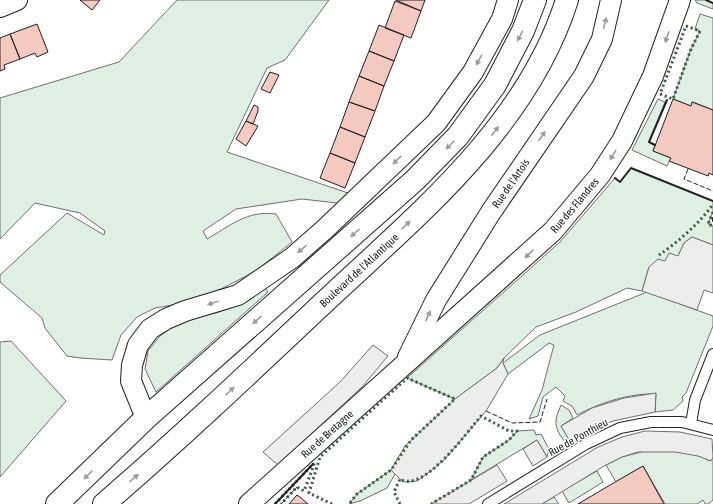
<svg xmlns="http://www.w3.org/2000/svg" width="713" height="504" font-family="'Asap Condensed',sans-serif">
  <rect width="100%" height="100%" fill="#fff"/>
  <path fill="#e0efe3" stroke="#6f6f6f" d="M 177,0 L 329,0 L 285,60 L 267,68 L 227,152 L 348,193 L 337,203 L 302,199 L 236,209 L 203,231 L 207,239 C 230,226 247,210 276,214 L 292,242 L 256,271 L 223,288 L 185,303 L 155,308 L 137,317 L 121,335 L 112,360 L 80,358 L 67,356 L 45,328 L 42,318 L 0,282 L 0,275 L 67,213 L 104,235 L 105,231 L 80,213 L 35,203 L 0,239 L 0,98 L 119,62 Z
    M 695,0 L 706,0 L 713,3 L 713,9 L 697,3 Z
    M 700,14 L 713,18 L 713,110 L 693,102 L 691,106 L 673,99 L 691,49 L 700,31 L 695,29 Z
    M 658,99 L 665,102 L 649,142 L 655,145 L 653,151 L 671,158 L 667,166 L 632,150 Z
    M 631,168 L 713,201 L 713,212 L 708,224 L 713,226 L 713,245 L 692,237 L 684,243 L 678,256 L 649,267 L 642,291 L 627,288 L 576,312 L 536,327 L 504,358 L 497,368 L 455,399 L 407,378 L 560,242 L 615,178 L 620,182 Z
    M 265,288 L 268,292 L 156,392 L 145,369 L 148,351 L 160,336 L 180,322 L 219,312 L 242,303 Z
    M 647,292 L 713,316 L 713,326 L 686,393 L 682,397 L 683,401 L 673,410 L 655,412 L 656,394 C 630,393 599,403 577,415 L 572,406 L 563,401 L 565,396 L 556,387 L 543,397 L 538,416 L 529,419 L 542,390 L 554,345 L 549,343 L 508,374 L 503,363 L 540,335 Z
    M 11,341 L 66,401 L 0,477 L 0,342 Z
    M 561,405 L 569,410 L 573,418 L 561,426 L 571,443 L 569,444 C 564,442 563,439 560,435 C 553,423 556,417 561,405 Z
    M 534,430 L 536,435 L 541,434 L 549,449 L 547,457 L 537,440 L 471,480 L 483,457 L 509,440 L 517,431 Z
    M 645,451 C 666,450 691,450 710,461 L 713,457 L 713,500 L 708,504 L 705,504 L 703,500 L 697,504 L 665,504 L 643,466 L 616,482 L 606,465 L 622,457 Z
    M 391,470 L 395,474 L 387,488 L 360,501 L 349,504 L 357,494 Z
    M 597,471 L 603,482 L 569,503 L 562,491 Z
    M 554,497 L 559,504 L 542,504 Z"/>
  <path fill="#ededed" stroke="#6f6f6f" d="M 692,237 L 713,245 L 713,293 L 704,290 L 697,310 L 642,291 L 649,267 L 658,259 L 665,261 L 669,253 L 678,256 L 684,243 Z
    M 373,345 L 388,356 L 362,387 L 278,465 L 263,452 L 340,382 Z
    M 504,358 L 503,363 L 508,374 L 486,411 L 444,460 L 432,470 L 417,481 L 405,482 L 400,479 L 391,470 L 405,446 L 455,399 L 497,368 Z
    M 656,393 L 655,412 L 613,421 L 598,427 L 571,443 L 561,426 L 592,408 L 624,398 Z
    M 645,431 L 680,432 L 712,439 L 713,457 L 711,461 L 698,456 L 675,452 L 638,452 L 622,457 L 604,466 L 542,504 L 504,504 L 598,447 L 622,437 Z
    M 537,440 L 547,457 L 533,466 L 523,449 Z
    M 497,465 L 507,481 L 469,504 L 431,504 Z"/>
  <path fill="#f3c9c0" stroke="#222" d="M 80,0 L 100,0 L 92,10 Z
    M 396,0 L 425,0 L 421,11 Z
    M 395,1 L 421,11 L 411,38 L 385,28 Z
    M 37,24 L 48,52 L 37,57 L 35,53 L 20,59 L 10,34 Z
    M 379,25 L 404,35 L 394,61 L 369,51 Z
    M 10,34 L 20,59 L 4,65 L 5,69 L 0,71 L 0,38 Z
    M 369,51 L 394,61 L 384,86 L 359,76 Z
    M 270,72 L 279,75 L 270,93 L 261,89 Z
    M 359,76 L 384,86 L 375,111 L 349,102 Z
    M 673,99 L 691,106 L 692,102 L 713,110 L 713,175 L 709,173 L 708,176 L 669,161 L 671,158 L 653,151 Z
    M 349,102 L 375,111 L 365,137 L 340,127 Z
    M 254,105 L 258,107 L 258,111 L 253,124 L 246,121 Z
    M 246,121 L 258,126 L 246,146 L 236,139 Z
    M 340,127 L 365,137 L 355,163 L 330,153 Z
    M 330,153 L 355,163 L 345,188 L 320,178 Z
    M 643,466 L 664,504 L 578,504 L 610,485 Z
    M 297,495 L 300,497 L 308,504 L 289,504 Z"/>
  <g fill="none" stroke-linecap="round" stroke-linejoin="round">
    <g stroke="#222" stroke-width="12">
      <path id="lane" d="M 691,424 L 695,400 L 713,354
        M 488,504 L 586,444 L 620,428 L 651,422 L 682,422 L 713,430"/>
    </g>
    <g stroke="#222" stroke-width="22">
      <g id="street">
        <path d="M 0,7 L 17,0"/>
        <path id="s1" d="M 408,357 L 436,300 L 491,212 L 584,76 L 602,39 L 611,0"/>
        <path d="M 146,418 L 131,381 L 132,365 L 138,345 L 150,329 L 166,319 L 185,311 L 238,295 L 292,258 L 325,229 L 436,123 L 473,72 L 502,19 L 508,0"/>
        <path id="s2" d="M 249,504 L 553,231 L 600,175 L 622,141 L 653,76 L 680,0"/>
      </g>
    </g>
    <g stroke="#222" stroke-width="24">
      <g id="primary">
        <path d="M 57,504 L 146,418 L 415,180 L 458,136 L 495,85 L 523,31 L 535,0"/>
        <path id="s3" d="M 104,504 C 177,441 247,375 317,309 C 412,219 526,130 567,0"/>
      </g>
    </g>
    <use href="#lane" stroke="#fff" stroke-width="10"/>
    <use href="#street" stroke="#fff" stroke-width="20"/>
    <use href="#primary" stroke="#fff" stroke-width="22"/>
    <path stroke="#2f5e38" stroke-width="3" stroke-dasharray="2 3" stroke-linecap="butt" d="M 686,26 L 700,31 L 691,49 L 673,99 L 660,94 Z
      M 713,212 L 708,224 L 713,226
      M 713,218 L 713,221
      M 659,255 C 677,243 701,222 713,204
      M 275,504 L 313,464 L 314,465 L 304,491 L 297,487 L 281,504
      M 332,504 L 309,493 L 320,457 L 407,378 L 455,399 L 411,440 L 391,470 L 357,494 L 349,504
      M 400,504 L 394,492 L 400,479 C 423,494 467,432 481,416 L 509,431 L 517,431 L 509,440 L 483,457 L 471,480 L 431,504"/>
    <path stroke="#222" stroke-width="1" stroke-dasharray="5 2" stroke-linecap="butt" d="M 688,169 L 684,179 L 713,191
      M 486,411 L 512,423 L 540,422 L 547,399
      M 281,504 L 297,487"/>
    <path stroke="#222" stroke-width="2" d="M 706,0 L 713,3
      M 655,145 L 649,142 L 667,100
      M 615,178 L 620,182 L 631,168 L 713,201
      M 713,218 L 713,221
      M 275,504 L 313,464"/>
  </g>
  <defs><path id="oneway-solid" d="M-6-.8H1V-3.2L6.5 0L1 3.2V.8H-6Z"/></defs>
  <g fill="#9c9c9c">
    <use href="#oneway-solid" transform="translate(605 23) rotate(-76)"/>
    <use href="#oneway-solid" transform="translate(520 36) rotate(117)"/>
    <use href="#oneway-solid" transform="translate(667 37) rotate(109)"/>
    <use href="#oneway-solid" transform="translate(479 60) rotate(119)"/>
    <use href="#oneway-solid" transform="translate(495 131) rotate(-52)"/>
    <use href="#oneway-solid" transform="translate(542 136) rotate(-55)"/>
    <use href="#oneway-solid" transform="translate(450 145) rotate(135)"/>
    <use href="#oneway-solid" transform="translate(613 155) rotate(122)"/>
    <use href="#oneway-solid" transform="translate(397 160) rotate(136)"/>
    <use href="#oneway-solid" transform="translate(406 225) rotate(-43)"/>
    <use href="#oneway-solid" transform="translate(355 233) rotate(138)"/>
    <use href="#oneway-solid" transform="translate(302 249) rotate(139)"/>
    <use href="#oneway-solid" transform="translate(529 254) rotate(136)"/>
    <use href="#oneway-solid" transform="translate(213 303) rotate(163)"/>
    <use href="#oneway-solid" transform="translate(428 316) rotate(-65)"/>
    <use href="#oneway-solid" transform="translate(257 320) rotate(138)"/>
    <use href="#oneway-solid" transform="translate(230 391) rotate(-43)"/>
    <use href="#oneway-solid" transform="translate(88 475) rotate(136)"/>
    <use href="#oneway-solid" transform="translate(134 478) rotate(-41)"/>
  </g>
  <g text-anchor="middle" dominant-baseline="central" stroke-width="3" stroke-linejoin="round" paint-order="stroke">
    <g font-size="11" fill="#222" stroke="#fff">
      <text stroke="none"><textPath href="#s1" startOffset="202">Rue de l'Artois</textPath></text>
      <text stroke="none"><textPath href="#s2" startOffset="442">Rue des Flandres</textPath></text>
      <text stroke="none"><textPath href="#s3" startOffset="346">Boulevard de l'Atlantique</textPath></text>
      <text stroke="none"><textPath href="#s2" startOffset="105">Rue de Bretagne</textPath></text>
      <text transform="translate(578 437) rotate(-29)">Rue de Ponthieu</text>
    </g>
  </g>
</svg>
